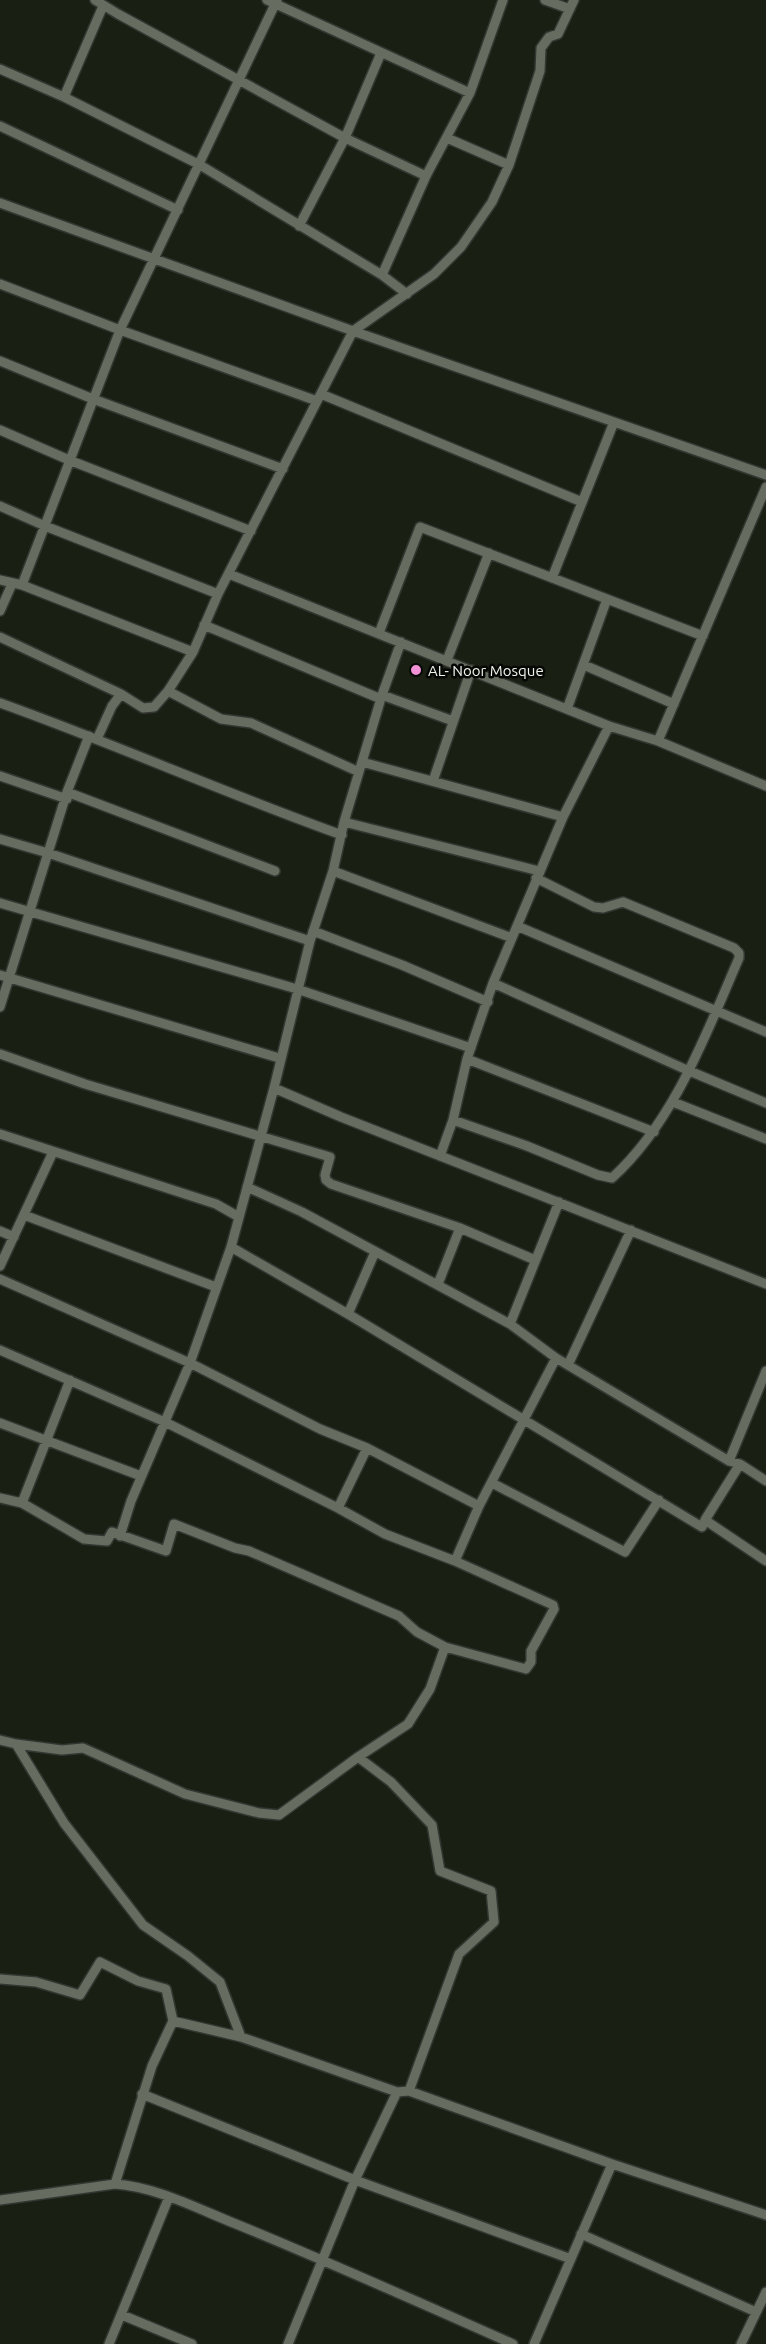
<svg xmlns="http://www.w3.org/2000/svg" width="766" height="2344" font-family="Ubuntu,sans-serif">
  <rect width="100%" height="100%" fill="#1a1f14"/>
  <g fill="none" stroke-linecap="round" stroke-linejoin="round">
    <g stroke="#343731" stroke-width="12">
      <path id="minor" d="M 95,0 L 118,14 L 345,138 L 299,226
        M 267,0 L 470,93
        M 545,0 L 570,9
        M 381,53 L 345,138 L 426,176
        M 0,69 L 64,97 L 200,165 L 382,275 L 407,294
        M 64,97 L 103,6
        M 0,126 L 178,210
        M 447,138 L 509,165
        M 0,203 L 353,331 L 766,475
        M 382,275 L 426,176 L 470,93 L 503,0
        M 0,284 L 120,330 L 317,401
        M 0,361 L 93,399 L 283,469
        M 321,394 L 582,502
        M 0,430 L 69,460 L 251,531
        M 0,506 L 45,526 L 218,594
        M 229,574 L 609,726 L 658,741 L 766,786
        M 552,578 L 614,422
        M 0,580 L 22,585 L 193,652
        M 22,585 L 120,330 L 277,0
        M 0,611 L 12,584
        M 204,625 L 381,699
        M 379,633 L 420,527 L 703,636
        M 0,637 L 121,694 L 143,708 L 154,707 L 168,691 L 193,652 L 218,594 L 353,331 L 434,274 L 461,247 L 492,202 L 509,165 L 540,71 L 541,48 L 549,37 L 558,34 L 574,0
        M 447,660 L 489,553
        M 584,665 L 674,704
        M 168,691 L 221,719 L 251,723 L 359,772
        M 382,695 L 453,721
        M 0,703 C 115,744 227,794 342,835
        M 567,709 L 607,599
        M 97,739 L 112,706 L 121,694
        M 658,741 L 766,487
        M 362,762 L 563,817
        M 0,776 L 67,799
        M 433,781 L 471,670
        M 67,792 L 275,871
        M 344,822 L 539,871
        M 0,839 L 48,853 L 310,941
        M 333,871 L 512,938
        M 0,903 L 297,989 L 471,1048
        M 517,926 L 766,1032
        M 313,931 L 402,965 L 488,1002
        M 0,975 L 279,1058
        M 493,983 L 687,1070 L 766,1103
        M 0,1007 L 67,792 L 89,736
        M 0,1054 L 85,1084 L 330,1157 L 325,1175 L 326,1180 L 331,1184 L 460,1228 L 535,1260
        M 467,1059 L 654,1132
        M 274,1088 L 341,1117 L 766,1284
        M 673,1102 L 766,1139
        M 453,1120 L 527,1146 L 598,1175 L 612,1178 C 674,1122 706,1034 739,958 L 739,953 L 734,948 L 623,902 L 603,908 L 594,907 L 536,878
        M 0,1134 L 216,1204 L 239,1217
        M 440,1156 L 453,1120 L 467,1059 L 493,983 L 563,817 L 609,726
        M 247,1187 L 302,1212 L 510,1324 L 556,1358 L 729,1461 L 740,1464 L 766,1481
        M 24,1215 L 216,1287
        M 0,1231 L 14,1237
        M 231,1247 L 348,1314 L 702,1527 L 705,1520 L 766,1561
        M 0,1266 L 53,1152
        M 0,1279 L 190,1363 L 320,1429 L 367,1448 L 479,1506
        M 438,1284 L 460,1228
        M 348,1314 L 375,1252
        M 510,1324 L 559,1202
        M 0,1350 L 165,1422 L 338,1508 L 385,1534 L 455,1561 L 479,1506 L 556,1358
        M 568,1365 L 631,1230
        M 0,1423 L 141,1476
        M 729,1461 L 766,1371
        M 492,1483 L 625,1552 L 659,1500
        M 0,1498 L 22,1503 L 70,1380
        M 22,1503 L 84,1539 L 107,1541 L 112,1532 L 166,1551 L 174,1524 L 235,1548 L 249,1551 L 399,1616 L 417,1632 L 445,1647
        M 338,1508 L 367,1448
        M 705,1520 L 740,1464
        M 120,1536 L 131,1501 L 190,1363 L 231,1247 L 274,1088 L 310,941 L 333,871 L 344,822 L 382,695 L 401,642
        M 0,1740 L 16,1744 L 62,1750 L 83,1748 L 185,1794 L 259,1813 L 279,1815 L 358,1757 L 391,1782 L 432,1825 L 440,1871 L 491,1891 L 494,1922 L 459,1954 L 409,2091
        M 16,1744 L 64,1823 L 143,1925 L 188,1956 L 220,1982 L 241,2037
        M 358,1757 L 408,1724 L 430,1689 L 445,1647 L 526,1669 L 531,1662 L 531,1651 L 554,1609 L 553,1605 L 455,1561
        M 0,1979 L 36,1982 L 80,1995 L 100,1962 L 138,1981 L 166,1989 L 173,2021 L 152,2066 L 115,2184
        M 173,2021 L 241,2037 L 397,2092 L 409,2091 L 612,2164 L 766,2215
        M 142,2094 L 355,2180 L 571,2259
        M 0,2200 L 115,2184 C 157,2187 198,2209 236,2224 C 329,2262 421,2303 513,2344
        M 581,2234 L 756,2312
        M 122,2315 L 192,2344
        M 109,2344 L 169,2197
        M 288,2344 L 355,2180 L 397,2092
        M 534,2344 L 612,2164
        M 741,2344 L 766,2292"/>
    </g>
    <use href="#minor" stroke="#666c60" stroke-width="9"/>
  </g>
  <circle fill="#f391d6" stroke="#060805" stroke-width="2" cx="416" cy="670" r="6"/>
  <g text-anchor="middle" dominant-baseline="central" stroke-width="5" stroke-linejoin="round" paint-order="stroke">
    <g font-size="15" fill="#f1f4ed" stroke="#060805" text-anchor="start">
      <text x="428" y="670">AL- Noor Mosque</text>
    </g>
  </g>
</svg>
